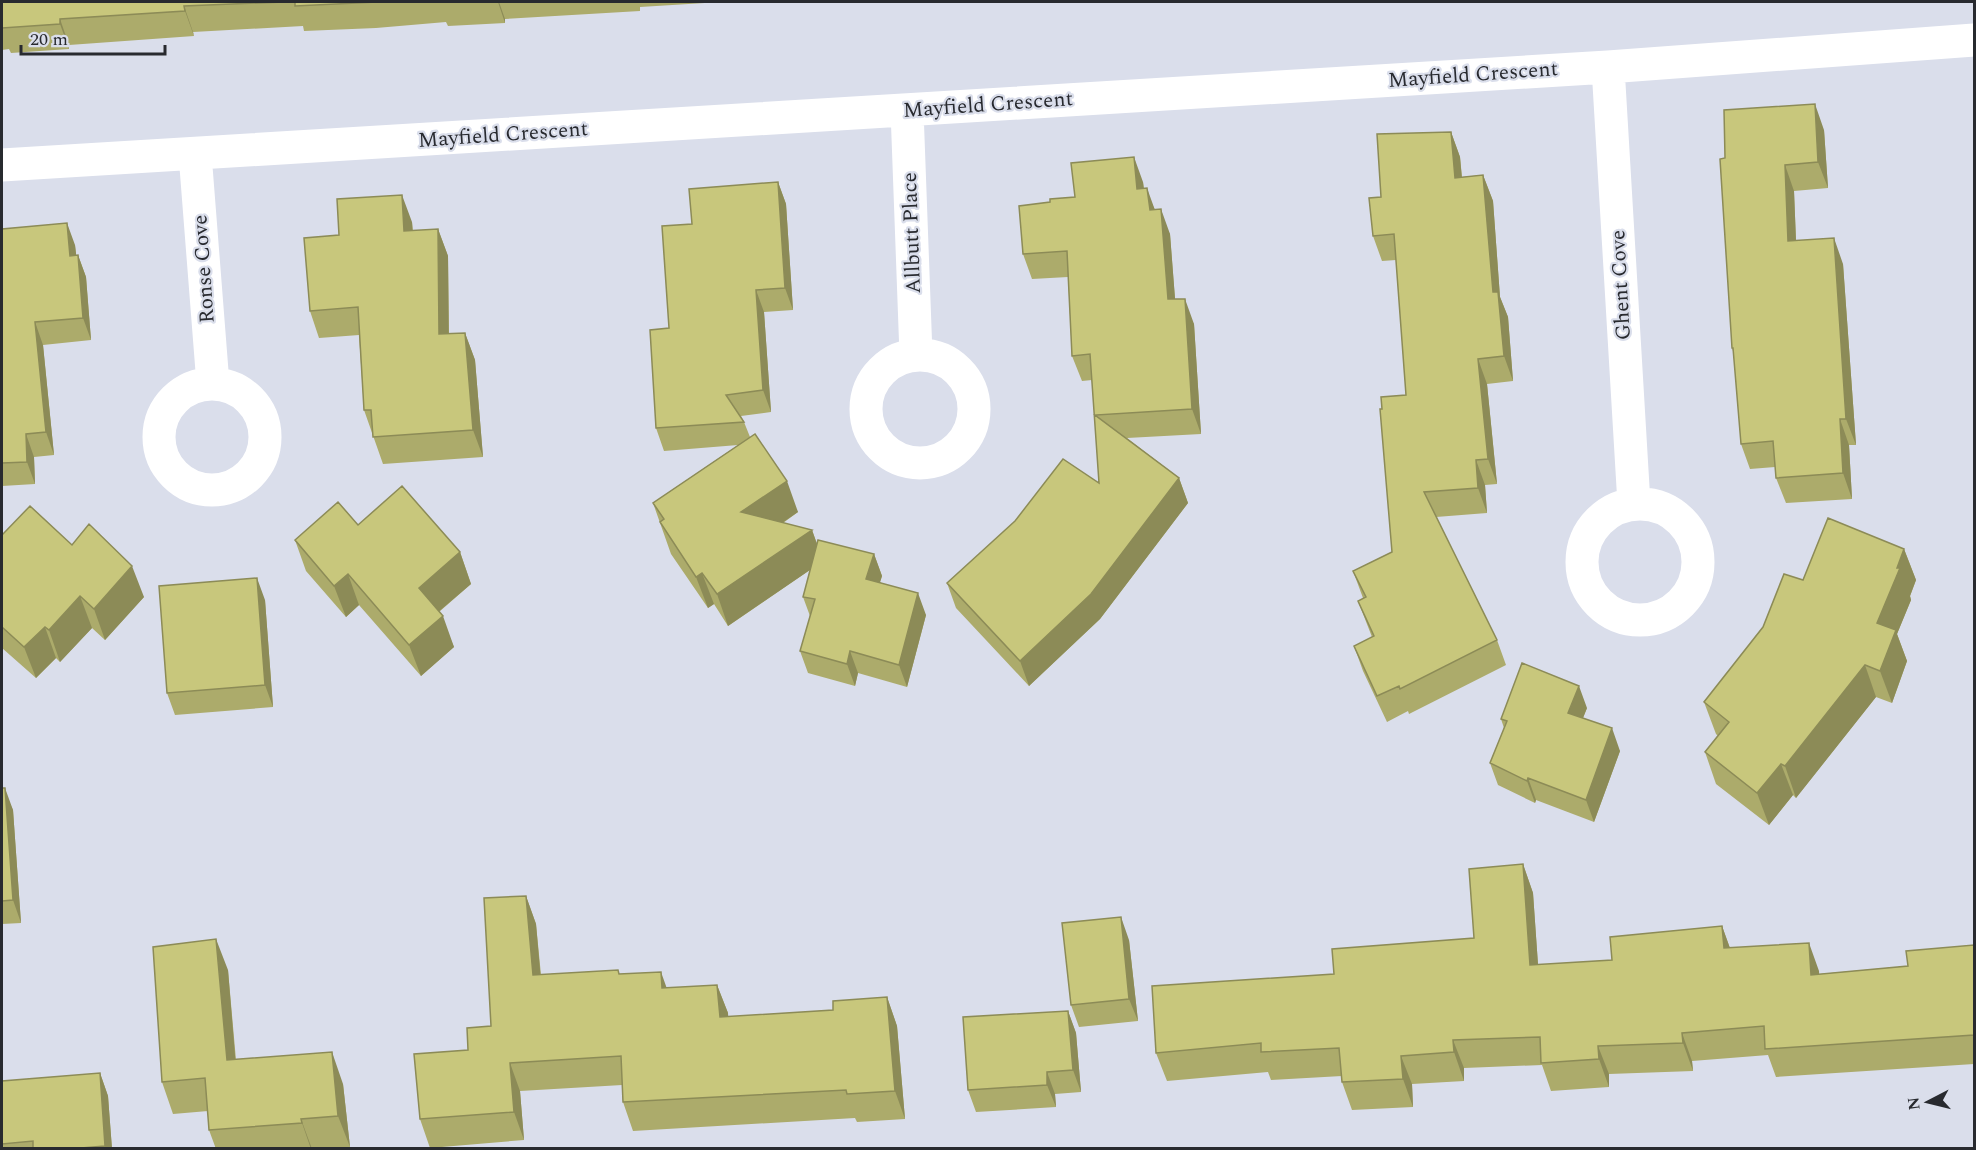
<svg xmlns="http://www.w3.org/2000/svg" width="1976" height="1150" font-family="Spectral,serif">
  <rect width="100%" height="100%" fill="#dadeeb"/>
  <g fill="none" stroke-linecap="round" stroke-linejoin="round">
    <path stroke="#fff" stroke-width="33" d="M 1608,67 L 1634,504
      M 907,110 L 916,355
      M 195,154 L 213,384
      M 2,165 L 1608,67 L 1974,40
      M866 409a54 54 0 1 1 108 0a54 54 0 1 1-108 0Z
      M159 437a53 53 0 1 1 106 0a53 53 0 1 1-106 0Z
      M1582 562a58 58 0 1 1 116 0a58 58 0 1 1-116 0Z"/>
  </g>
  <path fill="#acab6b" d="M 2,2 L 721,2 L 640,7 L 640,11 L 505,19 L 505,23 L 448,26 L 446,22 L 376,28 L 304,31 L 303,26 L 193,32 L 194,36 L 69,45 L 69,49 L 11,53 L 9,49 L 2,50 Z
    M 1824,130 L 1828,188 L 1794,191 L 1796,240 L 1843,264 L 1856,445 L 1849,445 L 1852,499 L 1786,503 L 1776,478 L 1775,467 L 1750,469 L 1741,444 L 1734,354 L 1732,348 L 1725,158 Z
    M 1451,132 L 1460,157 L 1462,177 L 1483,175 L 1493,201 L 1500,297 L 1508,317 L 1513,381 L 1487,384 L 1497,484 L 1485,485 L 1487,513 L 1436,517 L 1497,640 L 1506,665 L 1409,714 L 1408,711 L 1387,722 L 1363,671 L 1354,646 L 1372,637 L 1358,601 L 1363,598 L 1353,571 L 1392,552 L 1382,409 L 1406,395 L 1396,260 L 1382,261 L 1373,236 L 1381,197 Z
    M 778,182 L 786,204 L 793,310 L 764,312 L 771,412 L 741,416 L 744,422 L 750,437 L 798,512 L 783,523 L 812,530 L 817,544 L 874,554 L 882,576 L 880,582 L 926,615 L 907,687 L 858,673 L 855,686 L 808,673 L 800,651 L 810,616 L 803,597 L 810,570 L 728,626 L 714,604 L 708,608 L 671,554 L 653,503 L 738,445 L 664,451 L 656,428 L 669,328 L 692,224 Z
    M 1143,182 L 1144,188 L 1155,210 L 1170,234 L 1175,299 L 1194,324 L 1201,434 L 1127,438 L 1179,478 L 1188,503 L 1100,619 L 1029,686 L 956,608 L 947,583 L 1099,483 L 1092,380 L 1082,381 L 1072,356 L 1068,277 L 1032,279 L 1023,254 L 1050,202 Z
    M 412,222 L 413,231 L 438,229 L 448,256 L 449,334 L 465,333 L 475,360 L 483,457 L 383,464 L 364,410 L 359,335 L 319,338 L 310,311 L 339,235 Z
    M 2,229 L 75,245 L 76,255 L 78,255 L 86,277 L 91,340 L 43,345 L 54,455 L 34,457 L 35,484 L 2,486 Z
    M 358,525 L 460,552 L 471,584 L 439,612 L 454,647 L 421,676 L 359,605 L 346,617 L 306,571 L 295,540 Z
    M 2,535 L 72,545 L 144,597 L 105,640 L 92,628 L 60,662 L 56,658 L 36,678 L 2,648 Z
    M 1904,549 L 1916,580 L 1910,596 L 1911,600 L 1897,634 L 1907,661 L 1892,703 L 1876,697 L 1796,798 L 1793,795 L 1769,825 L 1716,784 L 1705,752 L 1718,736 L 1716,734 L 1704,702 L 1803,580 Z
    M 265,600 L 273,707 L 175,715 L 167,693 Z
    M 1587,708 L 1583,718 L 1620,751 L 1594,822 L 1536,800 L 1535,803 L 1498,785 L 1490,763 L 1504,728 L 1501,719 Z
    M 2,788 L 13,810 L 21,923 L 2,924 Z
    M 1523,864 L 1533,893 L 1538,965 L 1612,960 L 1722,926 L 1730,948 L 1819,971 L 1819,974 L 1908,966 L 1974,945 L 1974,1064 L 1776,1077 L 1768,1055 L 1692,1061 L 1693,1071 L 1609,1074 L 1609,1087 L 1551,1091 L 1542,1065 L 1464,1068 L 1464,1081 L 1412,1084 L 1413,1107 L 1352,1110 L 1342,1082 L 1342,1076 L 1271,1080 L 1268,1072 L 1167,1081 L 1156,1053 L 1334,974 L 1474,938 Z
    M 526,896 L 536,924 L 541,975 L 620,974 L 667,988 L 717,985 L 728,1013 L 728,1017 L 833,1010 L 887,997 L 897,1026 L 905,1119 L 857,1122 L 855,1118 L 633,1131 L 623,1102 L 622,1085 L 520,1091 L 524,1140 L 430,1148 L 420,1119 L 491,1026 Z
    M 1129,940 L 1138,1021 L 1079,1027 L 1071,1005 Z
    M 228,970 L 236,1060 L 343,1084 L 350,1147 L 333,1149 L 216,1149 L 209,1130 L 208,1111 L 173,1114 L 162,1082 Z
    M 1068,1011 L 1076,1033 L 1081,1092 L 1055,1094 L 1056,1107 L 976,1112 L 968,1090 Z
    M 100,1073 L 108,1096 L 112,1149 L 4,1149 L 2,1144 Z"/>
  <path fill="#8c8b57" d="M 498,2 L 499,2 L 505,19 L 505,23 Z
    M 184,6 L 193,32 L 194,36 L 185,11 Z
    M 60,19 L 69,45 L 69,49 L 60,24 Z
    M 1815,104 L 1824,130 L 1828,188 L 1818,162 Z
    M 1451,132 L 1460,157 L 1464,203 L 1455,178 Z
    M 1134,157 L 1143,182 L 1146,214 L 1137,189 Z
    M 1785,165 L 1794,191 L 1797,267 L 1788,241 Z
    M 1483,175 L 1493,201 L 1500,297 L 1508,317 L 1513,381 L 1504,356 L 1493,292 Z
    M 778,182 L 786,204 L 793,310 L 785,288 Z
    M 1147,188 L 1156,213 L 1150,210 Z
    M 402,195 L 412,222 L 414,258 L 404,231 Z
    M 1161,209 L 1170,234 L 1177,324 L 1168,299 Z
    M 67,223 L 75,245 L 79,278 L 70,256 Z
    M 438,229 L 448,256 L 449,361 L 439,334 Z
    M 1834,238 L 1843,264 L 1856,445 L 1846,419 Z
    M 78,255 L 86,277 L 91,340 L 83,318 Z
    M 756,290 L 764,312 L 771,412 L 763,390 Z
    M 1185,299 L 1194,324 L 1201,434 L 1192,409 Z
    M 35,322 L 43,345 L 54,455 L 46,432 Z
    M 465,333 L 475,360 L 483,457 L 473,430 Z
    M 1478,359 L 1487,384 L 1497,484 L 1488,459 Z
    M 1840,419 L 1849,445 L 1852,499 L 1843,473 Z
    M 26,434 L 34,457 L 35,484 L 27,462 Z
    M 1476,460 L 1485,485 L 1487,513 L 1478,488 Z
    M 1179,478 L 1188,503 L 1100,619 L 1029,686 L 1020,661 Z
    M 787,481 L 798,512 L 753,543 L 741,512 Z
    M 812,530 L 823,561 L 728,626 L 717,594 Z
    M 1904,549 L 1916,580 L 1910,596 L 1911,600 L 1897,634 L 1907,661 L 1892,703 L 1880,671 L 1877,623 Z
    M 460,552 L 471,584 L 430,619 L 419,588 Z
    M 874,554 L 882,576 L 874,601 L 866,579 Z
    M 132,566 L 144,597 L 105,640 L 94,609 Z
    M 702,573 L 714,604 L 708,608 L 696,577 Z
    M 348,574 L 359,605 L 346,617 L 334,586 Z
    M 257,578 L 265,600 L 273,707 L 265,685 Z
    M 918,593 L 926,615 L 907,687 L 899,665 Z
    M 80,596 L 92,628 L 60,662 L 49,630 Z
    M 443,616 L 454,647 L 421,676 L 409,645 Z
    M 45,627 L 56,658 L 36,678 L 24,647 Z
    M 850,651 L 858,673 L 855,686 L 847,664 Z
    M 1865,665 L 1876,697 L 1796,798 L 1785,766 Z
    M 1579,686 L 1587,708 L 1576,735 L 1568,713 Z
    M 1612,728 L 1620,751 L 1594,822 L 1586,800 Z
    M 1781,764 L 1793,795 L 1769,825 L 1757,793 Z
    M 1528,778 L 1536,800 L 1535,803 L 1527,781 Z
    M 5,788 L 13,810 L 21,923 L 13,900 Z
    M 1523,864 L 1533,893 L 1540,993 L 1530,965 Z
    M 526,896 L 536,924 L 543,1004 L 533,975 Z
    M 1121,917 L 1129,940 L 1138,1021 L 1129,999 Z
    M 1722,926 L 1732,954 L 1724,948 Z
    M 216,939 L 228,970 L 238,1092 L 227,1060 Z
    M 1809,943 L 1819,971 L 1821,1003 L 1811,975 Z
    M 661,972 L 671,1000 L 662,988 Z
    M 717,985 L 728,1013 L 730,1045 L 720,1017 Z
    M 887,997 L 897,1026 L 905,1119 L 895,1091 Z
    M 1068,1011 L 1076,1033 L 1081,1092 L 1073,1070 Z
    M 1682,1033 L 1692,1061 L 1693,1071 L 1683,1043 Z
    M 1453,1040 L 1464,1068 L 1464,1081 L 1454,1052 Z
    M 1598,1046 L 1609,1074 L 1609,1087 L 1599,1059 Z
    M 332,1052 L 343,1084 L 350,1147 L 338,1116 Z
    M 1401,1056 L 1412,1084 L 1413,1107 L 1403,1079 Z
    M 510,1063 L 520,1091 L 524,1140 L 514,1112 Z
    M 1047,1072 L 1055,1094 L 1056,1107 L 1047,1085 Z
    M 100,1073 L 108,1096 L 112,1149 L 106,1149 L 105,1146 Z
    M 301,1119 L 312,1149 L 311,1149 L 302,1123 Z"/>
  <path fill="#c8c77c" stroke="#8c8b57" stroke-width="1.5" d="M 2,2 L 284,2 L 184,6 L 185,11 L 60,19 L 60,24 L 2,28 Z
    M 295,2 L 377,2 L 295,6 Z
    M 1815,104 L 1818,162 L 1785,165 L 1788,241 L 1834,238 L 1846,419 L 1840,419 L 1843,473 L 1776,478 L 1773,441 L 1741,444 L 1733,348 L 1732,348 L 1720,159 L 1725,158 L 1724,110 Z
    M 1451,132 L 1455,178 L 1483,175 L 1493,292 L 1498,292 L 1504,356 L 1478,359 L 1488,459 L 1476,460 L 1478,488 L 1424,492 L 1497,640 L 1400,689 L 1399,686 L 1377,696 L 1354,646 L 1374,636 L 1358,601 L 1366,597 L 1353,571 L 1392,552 L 1380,409 L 1382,409 L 1381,397 L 1406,395 L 1394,234 L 1373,236 L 1369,198 L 1381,197 L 1377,134 Z
    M 1134,157 L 1137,189 L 1147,188 L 1150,210 L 1161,209 L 1168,299 L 1185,299 L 1192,409 L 1095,415 L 1179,478 L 1091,594 L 1020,661 L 947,583 L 1015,521 L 1063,459 L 1099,483 L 1090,354 L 1072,356 L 1067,251 L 1023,254 L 1019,206 L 1050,202 L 1050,199 L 1075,197 L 1071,163 Z
    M 778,182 L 785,288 L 756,290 L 763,390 L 726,395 L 744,422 L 656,428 L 650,330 L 669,328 L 662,226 L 692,224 L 689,189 Z
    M 402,195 L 404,231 L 438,229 L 439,334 L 465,333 L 473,430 L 373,437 L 371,410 L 364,410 L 358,307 L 310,311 L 304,238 L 339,235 L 337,199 Z
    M 67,223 L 70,256 L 78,255 L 83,318 L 35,322 L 46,432 L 26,434 L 27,462 L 2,463 L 2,229 Z
    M 755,434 L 787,481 L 741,512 L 812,530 L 717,594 L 702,573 L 696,577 L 660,522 L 664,519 L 653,503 Z
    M 402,486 L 460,552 L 419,588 L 443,616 L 409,645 L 348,574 L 334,586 L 295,540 L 338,502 L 358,525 Z
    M 30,506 L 72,545 L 89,524 L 132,566 L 94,609 L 80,596 L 49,630 L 45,627 L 24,647 L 2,627 L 2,535 Z
    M 1828,518 L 1904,549 L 1897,568 L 1900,568 L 1877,623 L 1896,630 L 1880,671 L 1865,665 L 1785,766 L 1781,764 L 1757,793 L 1705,752 L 1729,722 L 1704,702 L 1763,627 L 1784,574 L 1803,580 Z
    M 818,540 L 874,554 L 866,579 L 918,593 L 899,665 L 850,651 L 847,664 L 800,651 L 815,599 L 803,597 Z
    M 257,578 L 265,685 L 167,693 L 159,586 Z
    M 1522,663 L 1579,686 L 1568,713 L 1612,728 L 1586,800 L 1528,778 L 1527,781 L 1490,763 L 1507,721 L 1501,719 Z
    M 2,788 L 5,788 L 13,900 L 2,901 Z
    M 1523,864 L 1530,965 L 1612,960 L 1610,937 L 1722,926 L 1724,948 L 1809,943 L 1811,975 L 1908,966 L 1906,951 L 1974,945 L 1974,1035 L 1765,1049 L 1764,1026 L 1682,1033 L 1683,1043 L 1598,1046 L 1599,1059 L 1541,1063 L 1540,1037 L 1453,1040 L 1454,1052 L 1401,1056 L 1403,1079 L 1342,1082 L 1339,1048 L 1261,1052 L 1261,1043 L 1156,1053 L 1152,986 L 1334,974 L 1332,949 L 1474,938 L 1469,869 Z
    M 526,896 L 533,975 L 618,970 L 619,974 L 661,972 L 662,988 L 717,985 L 720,1017 L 833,1010 L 833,1001 L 887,997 L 895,1091 L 847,1094 L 846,1090 L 623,1102 L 621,1056 L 510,1063 L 514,1112 L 420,1119 L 414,1054 L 468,1050 L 467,1028 L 491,1026 L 484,898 Z
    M 1121,917 L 1129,999 L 1071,1005 L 1062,923 Z
    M 216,939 L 227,1060 L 332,1052 L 338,1116 L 301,1119 L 302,1123 L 209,1130 L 205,1078 L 162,1082 L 153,947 Z
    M 1068,1011 L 1073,1070 L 1047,1072 L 1047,1085 L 968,1090 L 963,1017 Z
    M 100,1073 L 105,1146 L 69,1149 L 33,1149 L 33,1141 L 2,1144 L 2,1081 Z"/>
  <g text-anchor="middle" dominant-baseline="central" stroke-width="4.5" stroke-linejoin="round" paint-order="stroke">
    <g font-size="21" fill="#282a2f" stroke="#dadeeb">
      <text transform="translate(1473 75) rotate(-4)">Mayfield Crescent</text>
      <text transform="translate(988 105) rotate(-4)">Mayfield Crescent</text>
      <text transform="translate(503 135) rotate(-4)">Mayfield Crescent</text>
      <text transform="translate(912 233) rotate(-92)">Allbutt Place</text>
      <text transform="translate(204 269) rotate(-94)">Ronse Cove</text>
      <text transform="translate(1621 285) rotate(-93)">Ghent Cove</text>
    </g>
  </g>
  <rect width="1976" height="1150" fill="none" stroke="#282a2f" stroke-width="6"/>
  <g transform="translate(1928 1102) rotate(263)" stroke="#dadeeb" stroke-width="4.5" paint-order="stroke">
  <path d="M0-4.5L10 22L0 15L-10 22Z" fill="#282a2f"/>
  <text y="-9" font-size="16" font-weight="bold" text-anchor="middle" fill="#282a2f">N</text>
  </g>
  <path d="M21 45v9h144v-9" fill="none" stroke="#282a2f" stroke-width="3"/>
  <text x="30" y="45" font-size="18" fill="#282a2f" stroke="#dadeeb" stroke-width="4.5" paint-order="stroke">20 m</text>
</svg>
